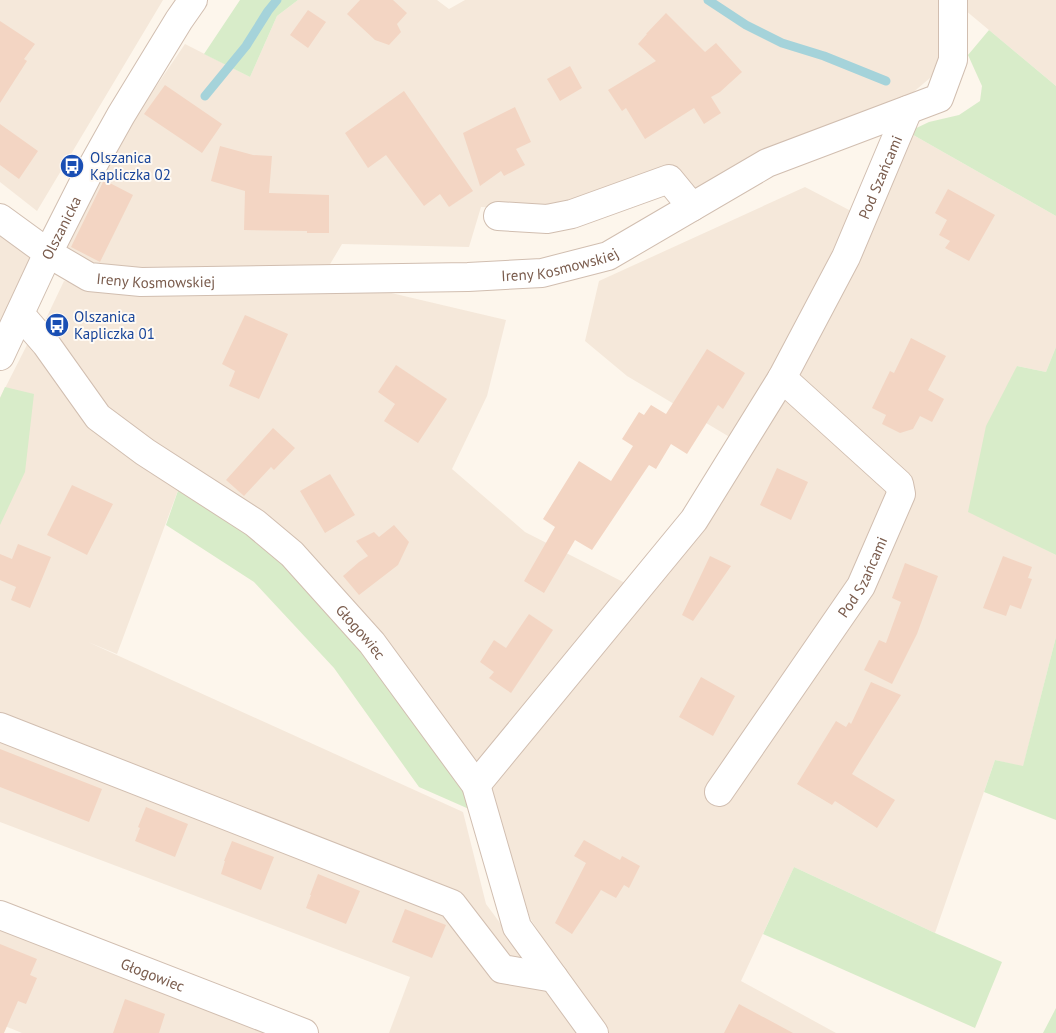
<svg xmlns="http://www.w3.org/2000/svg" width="1056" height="1033" font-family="'PT Sans',sans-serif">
  <rect width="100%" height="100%" fill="#fdf6ec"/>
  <path fill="#f5e8da" d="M 0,0 L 163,0 L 37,211 L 0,182 Z
    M 298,0 L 437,0 L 449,9 L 465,0 L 946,0 L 941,61 L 930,78 L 904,100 L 693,192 L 667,167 L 566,210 L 481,207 L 469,247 L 342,244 L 326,271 L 99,276 L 59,252 L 108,157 L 185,44 L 250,77 L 277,16 Z
    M 964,0 L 1056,0 L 1056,86 L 965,10 Z
    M 908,132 L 1056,216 L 1056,347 L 1046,372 L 1017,366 L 969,511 L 1056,555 L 1056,637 L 1023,767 L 995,760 L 935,933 L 794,867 L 741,981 L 836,1033 L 603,1033 L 530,918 L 490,795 L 494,777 L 706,514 Z
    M 805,187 L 851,211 L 775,376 L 733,439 L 627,376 L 585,341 L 599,281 Z
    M 0,225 L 31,255 L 0,322 Z
    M 64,281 L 143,290 L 370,288 L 506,320 L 487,396 L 452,469 L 525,532 L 629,585 L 481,769 L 121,424 L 43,325 Z
    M 29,341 L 180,485 L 117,654 L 88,642 L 463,812 L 486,904 L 581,1033 L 389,1033 L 410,977 L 0,822 L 0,398 Z
    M 0,910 L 252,1003 L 320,1033 L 22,1033 L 0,1024 Z"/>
  <path fill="#d8ecc9" d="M 240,0 L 298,0 L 277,16 L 250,77 L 204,54 Z
    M 989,30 L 1056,86 L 1056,216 L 908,132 L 929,122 L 959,115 L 980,101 L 982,86 L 968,55 Z
    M 1056,347 L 1056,555 L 968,512 L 986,426 L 1017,366 L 1046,372 Z
    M 5,387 L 34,394 L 25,472 L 0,525 L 0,398 Z
    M 180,485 L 289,537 L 481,769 L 469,809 L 419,787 L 334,668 L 254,582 L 166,525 Z
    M 1056,637 L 1056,820 L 984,792 L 995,760 L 1023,766 Z
    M 794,867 L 935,933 L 1002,962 L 975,1028 L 763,934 Z
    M 1056,1008 L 1056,1033 L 1043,1033 Z"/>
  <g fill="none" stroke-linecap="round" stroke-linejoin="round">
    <path stroke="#a5d3da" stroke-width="9" d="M 708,0 L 746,25 L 782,43 L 824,56 L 886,81
      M 205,96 L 246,46 L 268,11 L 277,0"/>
  </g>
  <path fill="#f3d5c3" d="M 360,0 L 393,0 L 407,13 L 397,24 L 401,32 L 389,45 L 375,40 L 347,14 Z
    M 308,10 L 326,22 L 308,48 L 290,35 Z
    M 666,13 L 705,52 L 716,43 L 742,72 L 720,92 L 711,97 L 721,113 L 704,124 L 694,108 L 645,139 L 626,108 L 622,111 L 608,90 L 656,61 L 638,44 L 647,34 L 646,34 Z
    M 0,21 L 35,44 L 24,59 L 27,61 L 0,103 Z
    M 570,66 L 582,88 L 560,101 L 547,79 Z
    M 165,85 L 222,124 L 202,153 L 144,114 Z
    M 404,91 L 473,191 L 449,207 L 440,194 L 424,206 L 386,155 L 368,168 L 345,133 Z
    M 515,107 L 531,142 L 516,149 L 525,165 L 504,176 L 501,171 L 480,186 L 463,133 Z
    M 0,124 L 38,151 L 19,179 L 0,165 Z
    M 220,146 L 253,155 L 272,156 L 269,193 L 329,195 L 329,233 L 307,233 L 307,231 L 244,230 L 245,191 L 211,181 Z
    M 104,180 L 133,195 L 100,262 L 71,247 Z
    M 948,189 L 995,215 L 969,261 L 945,248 L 950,241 L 939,235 L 947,220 L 935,213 Z
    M 245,315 L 288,334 L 259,399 L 229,386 L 235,371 L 222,364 Z
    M 911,338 L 946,356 L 928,390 L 944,399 L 932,422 L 920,416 L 913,429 L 900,433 L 882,424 L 886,415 L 872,408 L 890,371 L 894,373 Z
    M 707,349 L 745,373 L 723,409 L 718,405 L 687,454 L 671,444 L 656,469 L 649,465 L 592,550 L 575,540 L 544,593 L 524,581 L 555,527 L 543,519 L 579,461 L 611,481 L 633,446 L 622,439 L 639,412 L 644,415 L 651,405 L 666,414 Z
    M 396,365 L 447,399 L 418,443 L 384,421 L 395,404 L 378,392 Z
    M 273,428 L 295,448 L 274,470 L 271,467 L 244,496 L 226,480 Z
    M 777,468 L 808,482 L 791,520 L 760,505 Z
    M 330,474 L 355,515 L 325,533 L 300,491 Z
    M 72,485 L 113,504 L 87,555 L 47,535 Z
    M 394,525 L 409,542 L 398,565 L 359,595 L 343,576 L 359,562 L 368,556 L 356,541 L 374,532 L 379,537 Z
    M 18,544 L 51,557 L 30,608 L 11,600 L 16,587 L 0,580 L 0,554 L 12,559 Z
    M 710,556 L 731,566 L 693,621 L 682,615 Z
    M 1003,556 L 1032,567 L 1028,578 L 1032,579 L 1021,609 L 1010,605 L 1006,616 L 983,608 Z
    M 905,563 L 938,576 L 917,634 L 892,684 L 864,670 L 879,640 L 886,643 L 901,602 L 892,598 Z
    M 529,614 L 553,630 L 511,693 L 489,678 L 494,672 L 480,662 L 494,640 L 506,648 Z
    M 701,677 L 735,696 L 713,736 L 679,717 Z
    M 871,682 L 901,695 L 852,774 L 895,800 L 877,828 L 835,801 L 832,805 L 797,784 L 836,721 L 846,727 L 849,722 L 851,724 Z
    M 0,749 L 102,789 L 89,822 L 0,787 Z
    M 146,807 L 188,824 L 175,857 L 135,841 L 140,828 L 138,827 Z
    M 584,840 L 620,860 L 622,856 L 640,866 L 629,888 L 624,885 L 616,898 L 601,890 L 572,934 L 555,923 L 586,863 L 574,856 Z
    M 232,841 L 274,857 L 261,890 L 221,874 L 225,861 L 224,861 Z
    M 318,874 L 360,891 L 346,924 L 306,908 L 311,895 L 310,895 Z
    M 405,909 L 446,925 L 432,958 L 392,942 Z
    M 0,944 L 37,959 L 30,975 L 37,978 L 26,1004 L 18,1001 L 4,1033 L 0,1033 Z
    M 125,999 L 165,1014 L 159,1033 L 113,1033 Z
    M 739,1004 L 793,1033 L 724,1033 Z"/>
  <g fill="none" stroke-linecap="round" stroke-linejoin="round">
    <g stroke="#d1beb0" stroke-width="30">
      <g id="minor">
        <path d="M 498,216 L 547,219 L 572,214 L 669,179 L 692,207"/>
        <path id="s1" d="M 0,218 L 48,253 L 89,277 L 141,282 L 468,277 L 542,273 L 608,256 L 767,163 L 939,98 L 953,60 L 953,0"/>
        <path id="s2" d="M 20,314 L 46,344 L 98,417 L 145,452 L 255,523 L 292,554 L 372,643 L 476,785 L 517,927 L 594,1033"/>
        <path id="s3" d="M 0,356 L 48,253 L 88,174 L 121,115 L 179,20 L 193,0"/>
        <path d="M 0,727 L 452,904 L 502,969 L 554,978"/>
        <path id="s4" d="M 476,785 L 694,520 L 782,378 L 846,257 L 908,110"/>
        <path id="s5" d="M 719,792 L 861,586 L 901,494 L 899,484 L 782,378"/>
        <path id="s6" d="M 0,915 L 304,1033"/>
      </g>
    </g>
    <use href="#minor" stroke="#fff" stroke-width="28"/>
  </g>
  <defs>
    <g id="bus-disc" transform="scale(1.25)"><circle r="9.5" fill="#1a4fb4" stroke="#fffaf3"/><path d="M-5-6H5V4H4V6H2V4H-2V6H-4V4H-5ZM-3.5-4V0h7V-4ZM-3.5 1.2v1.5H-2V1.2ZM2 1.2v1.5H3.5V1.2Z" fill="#fff"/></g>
  </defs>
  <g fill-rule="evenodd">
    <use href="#bus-disc" x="72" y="166"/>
    <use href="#bus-disc" x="57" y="325"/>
  </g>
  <g text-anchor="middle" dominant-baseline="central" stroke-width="4" stroke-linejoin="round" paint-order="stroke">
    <g font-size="15" fill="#164399" stroke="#fffaf3" text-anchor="start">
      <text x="90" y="157">Olszanica<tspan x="90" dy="17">Kapliczka 02</tspan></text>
      <text x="74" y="316">Olszanica<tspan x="74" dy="17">Kapliczka 01</tspan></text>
    </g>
    <g font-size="15" fill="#7a5c4d" stroke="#fffaf3">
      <text stroke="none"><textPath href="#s4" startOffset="734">Pod Szańcami</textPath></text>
      <text stroke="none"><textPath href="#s3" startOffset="142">Olszanicka</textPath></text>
      <text stroke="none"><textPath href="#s1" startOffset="579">Ireny Kosmowskiej</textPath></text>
      <text stroke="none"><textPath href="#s1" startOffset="174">Ireny Kosmowskiej</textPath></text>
      <text stroke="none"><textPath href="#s5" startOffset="259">Pod Szańcami</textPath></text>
      <text stroke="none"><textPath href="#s2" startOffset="471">Głogowiec</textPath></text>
      <text stroke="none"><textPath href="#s6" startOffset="164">Głogowiec</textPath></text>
    </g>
  </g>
</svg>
